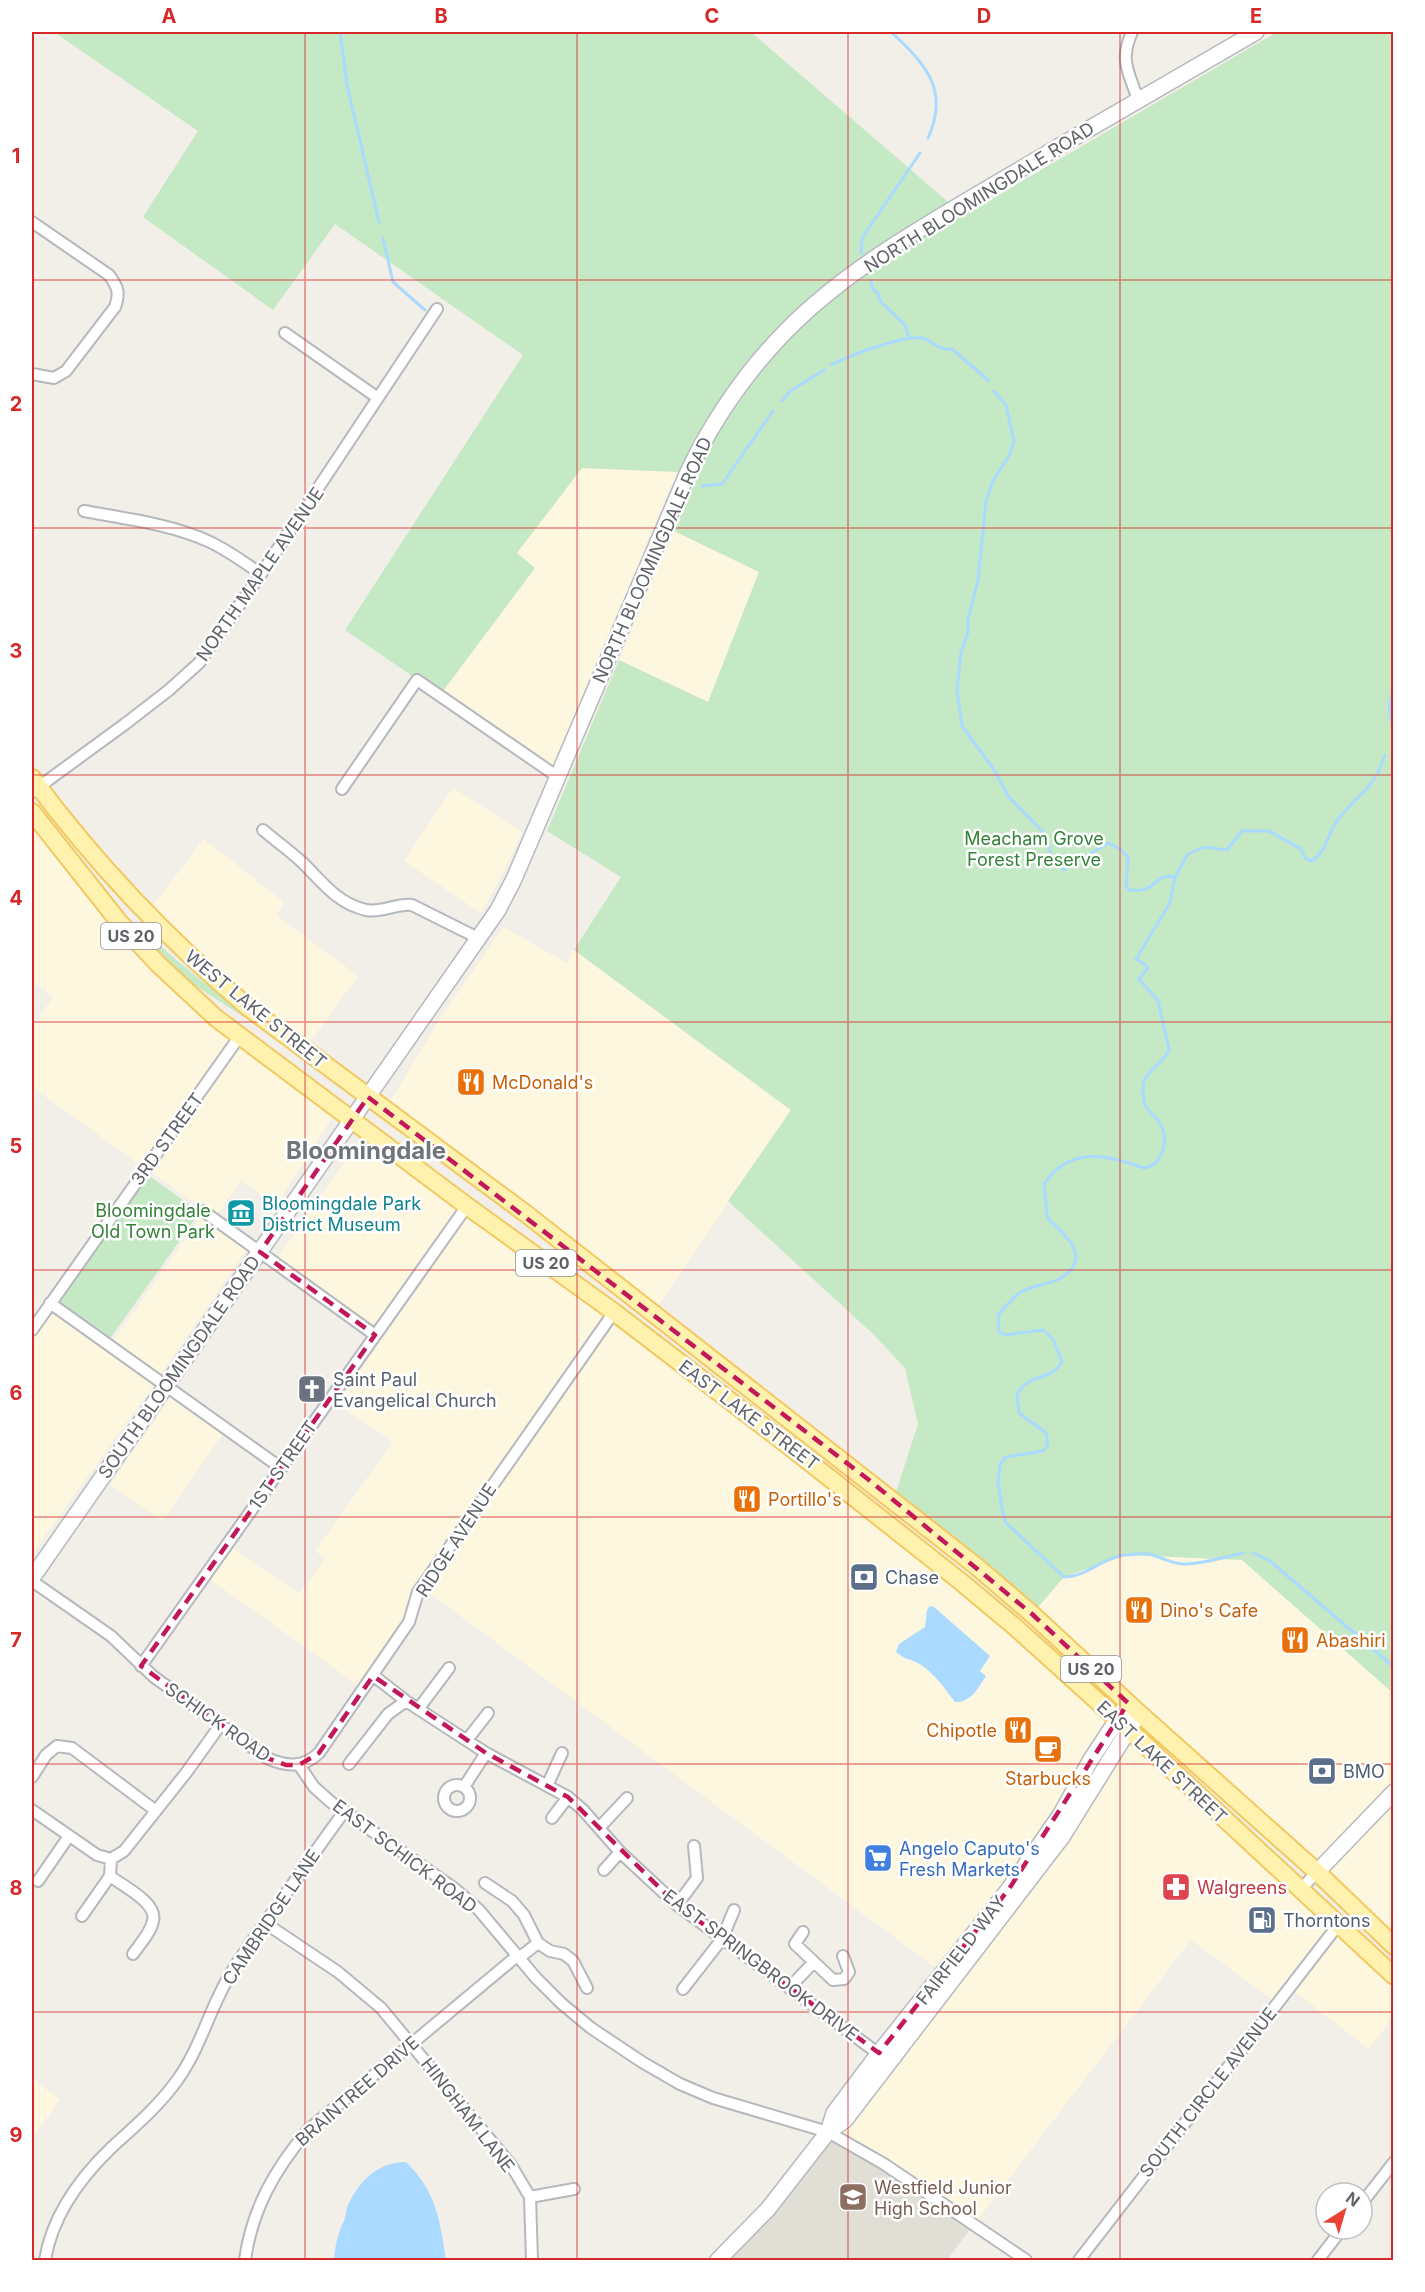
<svg xmlns="http://www.w3.org/2000/svg" width="1425" height="2292" font-family="Inter,sans-serif">
  <rect width="100%" height="100%" fill="#f1efe8"/>
  <path fill="#fef7e0" d="M 581,468 L 677,472 L 549,775 L 438,698 L 535,568 L 517,553 Z
    M 674,531 L 759,572 L 708,702 L 619,660 Z
    M 453,788 L 522,832 L 503,873 L 481,913 L 404,861 Z
    M 32,817 L 77,875 L 240,1035 L 143,1167 L 32,1087 L 32,1028 L 53,997 L 32,981 Z
    M 204,839 L 284,902 L 276,915 L 358,976 L 307,1046 L 194,959 L 150,909 Z
    M 503,927 L 567,963 L 574,950 L 791,1111 L 656,1309 L 387,1106 L 444,1013 Z
    M 244,1036 L 338,1108 L 276,1206 L 241,1181 L 215,1218 L 147,1169 Z
    M 367,1130 L 468,1203 L 378,1335 L 276,1260 Z
    M 473,1206 L 609,1315 L 464,1521 L 409,1617 L 362,1688 L 208,1578 L 231,1547 L 300,1594 L 325,1558 L 315,1551 L 392,1443 L 388,1438 L 336,1404 L 420,1286 Z
    M 203,1214 L 249,1247 L 159,1377 L 111,1344 Z
    M 51,1306 L 157,1380 L 32,1554 L 32,1334 Z
    M 612,1319 L 896,1532 L 1112,1720 L 1060,1809 L 940,1971 L 424,1589 Z
    M 172,1395 L 225,1431 L 162,1521 L 110,1485 Z
    M 1127,1555 L 1242,1560 L 1393,1693 L 1393,1785 L 1316,1864 L 1036,1610 L 1064,1577 Z
    M 1130,1736 L 1393,1978 L 1393,2017 L 1369,2049 L 1291,1989 L 1278,2004 L 1191,1940 L 975,2223 L 834,2131 Z
    M 1393,1797 L 1393,1940 L 1321,1872 Z
    M 32,2079 L 60,2099 L 32,2139 Z"/>
  <path fill="#e1ded6" d="M 828,2135 L 884,2167 L 971,2228 L 947,2260 L 721,2260 Z"/>
  <path fill="#c5e8c5" d="M 54,32 L 751,32 L 947,201 L 961,217 L 1277,32 L 1393,32 L 1393,1693 L 1242,1560 L 1127,1555 L 1064,1577 L 1032,1614 L 895,1495 L 918,1424 L 905,1368 L 872,1333 L 728,1201 L 791,1110 L 574,950 L 621,877 L 547,831 L 619,660 L 708,702 L 759,572 L 674,531 L 696,480 L 677,472 L 582,468 L 517,553 L 535,568 L 440,695 L 345,630 L 523,355 L 335,224 L 273,310 L 143,217 L 198,131 Z
    M 136,924 L 174,958 L 245,1016 L 244,1017 L 191,983 L 134,926 Z
    M 145,1173 L 200,1212 L 109,1340 L 55,1302 Z"/>
  <path fill="#aadaff" d="M 930,1606 L 934,1607 L 990,1656 L 980,1671 L 986,1676 C 978,1688 971,1703 955,1702 C 945,1689 933,1671 918,1663 C 909,1659 904,1659 896,1652 L 899,1644 L 925,1627 L 927,1610 Z
    M 406,2162 C 436,2191 440,2220 446,2260 L 334,2260 C 335,2245 338,2234 344,2221 C 346,2215 346,2208 349,2203 C 361,2179 379,2162 406,2162 Z"/>
  <g fill="none" stroke-linecap="round" stroke-linejoin="round">
    <path stroke="#aadaff" stroke-width="3" d="M 340,32 L 347,85 L 379,222
      M 891,32 C 925,63 950,90 928,138
      M 383,238 L 393,282 L 425,310
      M 861,253 L 862,238 L 920,153
      M 871,281 L 872,288 L 878,293 L 881,302 L 905,325 L 909,338
      M 831,365 C 848,356 904,335 922,338 C 933,341 939,351 952,349 L 989,381
      M 994,391 L 1006,405 L 1014,441 L 1010,454 L 993,481 L 986,501 L 978,580 L 968,619 L 968,632 L 961,652 L 957,690 L 962,726 L 993,768 L 1008,796 L 1043,832 C 1054,851 1043,854 1064,870 L 1108,843 L 1120,849 L 1128,857 L 1126,885 L 1129,890 C 1158,894 1152,873 1175,877
      M 782,401 L 790,391 L 824,370
      M 702,486 L 722,484 L 773,411
      M 1393,728 C 1389,710 1387,706 1394,689
      M 1243,1553 C 1224,1557 1203,1564 1183,1564 C 1170,1564 1160,1556 1148,1554 C 1140,1553 1131,1555 1124,1555 C 1101,1558 1087,1577 1064,1577 L 1006,1523 L 1002,1508 L 998,1482 L 1000,1464 L 1006,1457 L 1043,1451 L 1048,1445 L 1046,1433 L 1019,1413 L 1017,1395 C 1028,1372 1051,1382 1062,1362 L 1053,1339 L 1043,1330 L 1005,1335 L 999,1332 L 998,1315 C 1005,1308 1013,1297 1021,1292 C 1032,1285 1049,1285 1061,1278 C 1093,1258 1066,1235 1048,1219 L 1047,1216 L 1044,1184 C 1071,1145 1106,1155 1144,1168 C 1164,1165 1169,1139 1160,1123 C 1156,1117 1148,1112 1145,1105 C 1143,1100 1143,1091 1143,1086 C 1143,1072 1165,1063 1169,1049 L 1158,1001 L 1139,979 L 1147,969 L 1147,966 L 1136,959 L 1170,903 L 1175,877 L 1188,854 L 1204,847 L 1227,850 L 1242,831 L 1269,831 L 1301,849 L 1305,858 L 1312,861 C 1327,851 1328,832 1339,818 C 1358,794 1375,788 1385,755
      M 1253,1553 L 1270,1561 L 1394,1667"/>
    <g stroke="#b5b8bc" stroke-width="14">
      <path id="street" d="M 1132,32 C 1119,61 1129,72 1138,100
        M 32,222 L 109,275 C 118,287 120,293 115,307 L 66,371 L 54,378 L 32,374
        M 285,333 L 378,398
        M 84,511 C 127,519 171,524 210,542 C 229,551 245,563 261,574
        M 342,789 L 417,680 L 558,777
        M 32,792 L 125,724 L 169,690 L 199,663 L 261,574 L 437,309
        M 263,830 C 276,841 290,851 303,863 C 322,882 338,904 366,910 C 383,913 396,903 412,905 L 480,939
        M 203,1211 L 375,1335
        M 50,1303 L 281,1468
        M 32,1330 L 239,1037
        M 32,1581 L 111,1636 L 154,1677 L 267,1758 C 287,1767 303,1768 319,1753 L 409,1622 L 418,1592 L 614,1312
        M 141,1666 L 467,1206
        M 374,1676 L 406,1701 L 486,1753 L 568,1797 L 583,1810 L 620,1852 L 677,1905 L 883,2057
        M 419,1708 L 449,1668
        M 467,1740 L 488,1713
        M 349,1764 L 388,1714 L 406,1701
        M 299,1765 L 314,1787 L 332,1803 L 455,1889 L 479,1910 L 536,1978 L 561,2003 L 591,2028 L 642,2062 L 680,2084 L 713,2098 L 828,2132 L 884,2164 L 1026,2260
        M 32,1777 L 46,1755 L 57,1746 L 72,1748 L 156,1811
        M444 1798a13 13 0 1 1 26 0a13 13 0 1 1-26 0Z
        M 547,1786 L 562,1753
        M 464,1787 L 486,1753
        M 32,1810 L 97,1855 L 111,1859 L 124,1851 L 186,1773 L 221,1724
        M 552,1818 L 568,1797
        M 599,1828 L 627,1798
        M 111,1859 L 110,1876 C 123,1886 158,1903 153,1921 C 151,1932 140,1944 133,1954
        M 604,1870 L 620,1852
        M 38,1881 L 69,1836
        M 485,1883 L 512,1901 L 524,1915 L 538,1943 L 550,1951 L 564,1954 L 573,1961 L 587,1988
        M 1300,1890 L 1317,1872
        M 677,1905 L 697,1878 L 694,1846
        M 82,1916 L 110,1876
        M 265,1923 L 338,1972 L 381,2008 L 511,2165 L 530,2197 L 532,2260
        M 803,1932 L 795,1944 L 833,1980 L 844,1979 L 849,1972 L 843,1956
        M 789,1988 L 813,1963
        M 683,1989 L 722,1939 L 734,1910
        M 530,2197 L 574,2189
        M 1362,2203 L 1394,2162
        M 45,2260 C 52,2217 80,2178 111,2148 C 135,2126 159,2106 178,2079 C 201,2047 210,2007 231,1973 C 244,1951 260,1930 275,1909 C 298,1877 320,1844 344,1812
        M 245,2260 C 252,2209 275,2169 308,2130 L 517,1956 L 524,1954 L 538,1943
        M 1079,2260 L 1338,1925
        M 1318,2260 L 1342,2229"/>
    </g>
    <g stroke="#b6babf" stroke-width="18">
      <path id="secondary" d="M 32,1578 L 498,910 L 514,879 L 688,472 C 713,420 745,373 786,331 C 846,270 924,226 997,183 C 1083,132 1170,82 1256,32
        M 1317,1872 L 1394,1792
        M 828,2132 L 845,2120 L 1062,1837 L 1139,1713
        M 718,2260 L 768,2209 L 828,2132 L 834,2113 L 879,2053 L 1009,1889 L 1061,1814 L 1090,1761 L 1128,1703"/>
    </g>
    <g stroke="#f2c960" stroke-width="20">
      <path id="primary" d="M 32,778 C 95,863 168,940 249,1008 L 525,1213 L 976,1566 L 1032,1614 L 1139,1713 L 1317,1872 L 1394,1946
        M 32,812 L 119,922 L 158,964 L 216,1018 L 467,1206 L 614,1312 L 789,1446 L 960,1581 L 1014,1626 L 1117,1719 L 1394,1976"/>
    </g>
    <use href="#street" stroke="#fff" stroke-width="10"/>
    <use href="#secondary" stroke="#fff" stroke-width="15"/>
    <use href="#primary" stroke="#fff2af" stroke-width="16"/>
  </g>
  <path fill="none" stroke="#c2185b" stroke-width="4.5" stroke-dasharray="12 8" stroke-linejoin="round" d="M 368,1097 L 869,1480 L 1032,1614 L 1128,1703 L 1009,1889 L 879,2053 L 677,1905 L 568,1797 L 486,1753 L 373,1676 L 319,1753 L 299,1765 L 286,1765 L 267,1758 L 141,1666 L 375,1335 L 260,1252 Z"/>
  <path fill="none" stroke="#d62828" stroke-width="1.5" stroke-opacity="0.55" d="M 305,32 L 305,2260M 577,32 L 577,2260M 848,32 L 848,2260M 1120,32 L 1120,2260M 32,280 L 1394,280M 32,528 L 1394,528M 32,775 L 1394,775M 32,1022 L 1394,1022M 32,1270 L 1394,1270M 32,1517 L 1394,1517M 32,1764 L 1394,1764M 32,2012 L 1394,2012"/>
  <defs>
    <g id="restaurant-square" transform="scale(1.5)"><rect x="-9" y="-9" width="18" height="18" rx="4" fill="#e8710a" stroke="#fff"/><path d="M-5-6h1v4h1v-4h1v4h1v-4h1v5L-1.5 .5V6h-2V.5L-5-1ZM5-6V6H3V1.5H1.5Q1.5-4 5-6Z" fill="#fff"/></g>
    <g id="museum-square" transform="scale(1.5)"><rect x="-9" y="-9" width="18" height="18" rx="4" fill="#0f9aa8" stroke="#fff"/><path d="M0-6L6-3V-2H-6V-3ZM-5-1h2V3h-2ZM-1-1h2V3h-2ZM3-1h2V3H3ZM-6 4H6V6H-6Z" fill="#fff"/></g>
    <g id="church-square" transform="scale(1.5)"><rect x="-9" y="-9" width="18" height="18" rx="4" fill="#6b7280" stroke="#fff"/><path d="M-1.2-6h2.4v3.5h3.3v2.4h-3.3V6h-2.4V-.1h-3.3v-2.4h3.3Z" fill="#fff"/></g>
    <g id="bank-square" transform="scale(1.5)"><rect x="-9" y="-9" width="18" height="18" rx="4" fill="#5c6f8a" stroke="#fff"/><path d="M-6-4H6V4H-6ZM0-2.3a2.3 2.3 0 1 0 0 4.6a2.3 2.3 0 1 0 0-4.6Z" fill="#fff"/></g>
    <g id="cafe-square" transform="scale(1.5)"><rect x="-9" y="-9" width="18" height="18" rx="4" fill="#e8710a" stroke="#fff"/><path d="M-5.5-4.5H6V0H3Q3 3.5 0 3.5H-2.5Q-5.5 3.5-5.5 0ZM3-3.2v2h1.7v-2ZM-6 4.5H4V6H-6Z" fill="#fff"/></g>
    <g id="supermarket-square" transform="scale(1.5)"><rect x="-9" y="-9" width="18" height="18" rx="4" fill="#3f7fe0" stroke="#fff"/><path d="M-6-5.5h2.5l.6 2H6L4.5 2H-2.5L-4.4-4H-6ZM-1.5 3.2a1.3 1.3 0 1 0 .1 0ZM3 3.2a1.3 1.3 0 1 0 .1 0Z" fill="#fff"/></g>
    <g id="pharmacy-square" transform="scale(1.5)"><rect x="-9" y="-9" width="18" height="18" rx="4" fill="#e0444e" stroke="#fff"/><path d="M-2-6h4v4h4v4h-4v4h-4v-4h-4v-4h4Z" fill="#fff"/></g>
    <g id="fuel-square" transform="scale(1.5)"><rect x="-9" y="-9" width="18" height="18" rx="4" fill="#5c6f8a" stroke="#fff"/><path d="M-5.5-6h7V0h2V4h1.3V-2.5L3-4.5l.8-.8L6-3V5H2.5V1h-1V6h-7ZM-4.2-4.7v3.2H.2V-4.7Z" fill="#fff"/></g>
    <g id="school-square" transform="scale(1.5)"><rect x="-9" y="-9" width="18" height="18" rx="4" fill="#8d6e63" stroke="#fff"/><path d="M0-5L7-2L0 1L-7-2ZM-4 1L0 2.5L4 1V4Q0 6-4 4Z" fill="#fff"/></g>
  </defs>
  <g fill-rule="evenodd">
    <use href="#restaurant-square" x="471" y="1082"/>
    <use href="#museum-square" x="241" y="1213"/>
    <use href="#church-square" x="312" y="1389"/>
    <use href="#restaurant-square" x="747" y="1499"/>
    <use href="#bank-square" x="864" y="1577"/>
    <use href="#restaurant-square" x="1139" y="1610"/>
    <use href="#restaurant-square" x="1295" y="1640"/>
    <use href="#restaurant-square" x="1018" y="1730"/>
    <use href="#cafe-square" x="1048" y="1749"/>
    <use href="#bank-square" x="1322" y="1771"/>
    <use href="#supermarket-square" x="878" y="1858"/>
    <use href="#pharmacy-square" x="1176" y="1887"/>
    <use href="#fuel-square" x="1262" y="1920"/>
    <use href="#school-square" x="853" y="2197"/>
  </g>
  <g text-anchor="middle" dominant-baseline="central" stroke-width="5" stroke-linejoin="round" paint-order="stroke">
    <g fill="#fff" stroke="#8f9295" stroke-width="1.5">
      <rect x="101" y="923" width="60" height="26" rx="4.5"/>
      <rect x="516" y="1250" width="60" height="26" rx="4.5"/>
      <rect x="1061" y="1656" width="60" height="26" rx="4.5"/>
    </g>
    <g font-size="16" font-weight="bold" fill="#5f6368">
      <text x="131" y="936">US 20</text>
      <text x="546" y="1263">US 20</text>
      <text x="1091" y="1669">US 20</text>
    </g>
    <g font-size="18" fill="#5f6368" stroke="#fff">
      <text transform="translate(979 197) rotate(-32)">NORTH BLOOMINGDALE ROAD</text>
      <text transform="translate(652 560) rotate(-66)">NORTH BLOOMINGDALE ROAD</text>
      <text transform="translate(260 574) rotate(-55)">NORTH MAPLE AVENUE</text>
      <text transform="translate(256 1009) rotate(39)">WEST LAKE STREET</text>
      <text transform="translate(167 1139) rotate(-54)">3RD STREET</text>
      <text transform="translate(179 1367) rotate(-55)">SOUTH BLOOMINGDALE ROAD</text>
      <text transform="translate(749 1415) rotate(37)">EAST LAKE STREET</text>
      <text transform="translate(283 1465) rotate(-55)">1ST STREET</text>
      <text transform="translate(456 1540) rotate(-57)">RIDGE AVENUE</text>
      <text transform="translate(218 1722) rotate(35)">SCHICK ROAD</text>
      <text transform="translate(1162 1762) rotate(43)">EAST LAKE STREET</text>
      <text transform="translate(405 1856) rotate(37)">EAST SCHICK ROAD</text>
      <text transform="translate(271 1917) rotate(-56)">CAMBRIDGE LANE</text>
      <text transform="translate(961 1950) rotate(-52)">FAIRFIELD WAY</text>
      <text transform="translate(761 1965) rotate(37)">EAST SPRINGBROOK DRIVE</text>
      <text transform="translate(357 2091) rotate(-41)">BRAINTREE DRIVE</text>
      <text transform="translate(1208 2092) rotate(-52)">SOUTH CIRCLE AVENUE</text>
      <text transform="translate(468 2115) rotate(52)">HINGHAM LANE</text>
    </g>
    <g font-size="18" fill="#348238" stroke="#fff">
      <text x="1034" y="838">Meacham Grove<tspan x="1034" dy="21">Forest Preserve</tspan></text>
      <text x="153" y="1210">Bloomingdale<tspan x="153" dy="21">Old Town Park</tspan></text>
    </g>
    <g font-size="18" fill="#c56008" stroke="#fff" text-anchor="start">
      <text x="492" y="1082">McDonald's</text>
      <text x="768" y="1499">Portillo's</text>
      <text x="1160" y="1610">Dino's Cafe</text>
      <text x="1316" y="1640">Abashiri</text>
      <text x="997" y="1730" text-anchor="end">Chipotle</text>
      <text x="1048" y="1778" text-anchor="middle">Starbucks</text>
    </g>
    <g font-size="18" fill="#0d838f" stroke="#fff" text-anchor="start">
      <text x="262" y="1203">Bloomingdale Park<tspan x="262" dy="21">District Museum</tspan></text>
    </g>
    <g font-size="18" fill="#5b616d" stroke="#fff" text-anchor="start">
      <text x="333" y="1379">Saint Paul<tspan x="333" dy="21">Evangelical Church</tspan></text>
    </g>
    <g font-size="18" fill="#4e5e75" stroke="#fff" text-anchor="start">
      <text x="885" y="1577">Chase</text>
      <text x="1343" y="1771">BMO</text>
      <text x="1283" y="1920">Thorntons</text>
    </g>
    <g font-size="18" fill="#366cbe" stroke="#fff" text-anchor="start">
      <text x="899" y="1848">Angelo Caputo's<tspan x="899" dy="21">Fresh Markets</tspan></text>
    </g>
    <g font-size="18" fill="#be3a42" stroke="#fff" text-anchor="start">
      <text x="1197" y="1887">Walgreens</text>
    </g>
    <g font-size="18" fill="#785e54" stroke="#fff" text-anchor="start">
      <text x="874" y="2187">Westfield Junior<tspan x="874" dy="21">High School</tspan></text>
    </g>
    <g font-size="24" font-weight="bold" fill="#70757a" stroke="#fff">
      <text x="366" y="1150">Bloomingdale</text>
    </g>
  </g>
  <rect width="1425" height="2292" fill="none" stroke="#ffffff" stroke-width="66"/>
  <g transform="translate(1344 2211) rotate(37)"><circle r="28" fill="#ffffff" stroke="#bfc1c3" stroke-width="1.5"/>
  <path d="M0-4.5L10 22L0 15L-10 22Z" fill="#ea4335"/>
  <text y="-9" font-size="16" font-weight="bold" text-anchor="middle" fill="#5f6368">N</text>
  </g>
  <rect x="33" y="33" width="1359" height="2226" fill="none" stroke="#d62828" stroke-width="2"/>
  <g font-size="20" text-anchor="middle" font-weight="bold" fill="#d62828">
    <text x="169" y="23">A</text>
    <text x="441" y="23">B</text>
    <text x="712" y="23">C</text>
    <text x="984" y="23">D</text>
    <text x="1256" y="23">E</text>
    <text x="16" y="163">1</text>
    <text x="16" y="411">2</text>
    <text x="16" y="658">3</text>
    <text x="16" y="905">4</text>
    <text x="16" y="1153">5</text>
    <text x="16" y="1400">6</text>
    <text x="16" y="1647">7</text>
    <text x="16" y="1895">8</text>
    <text x="16" y="2142">9</text>
  </g>
</svg>
